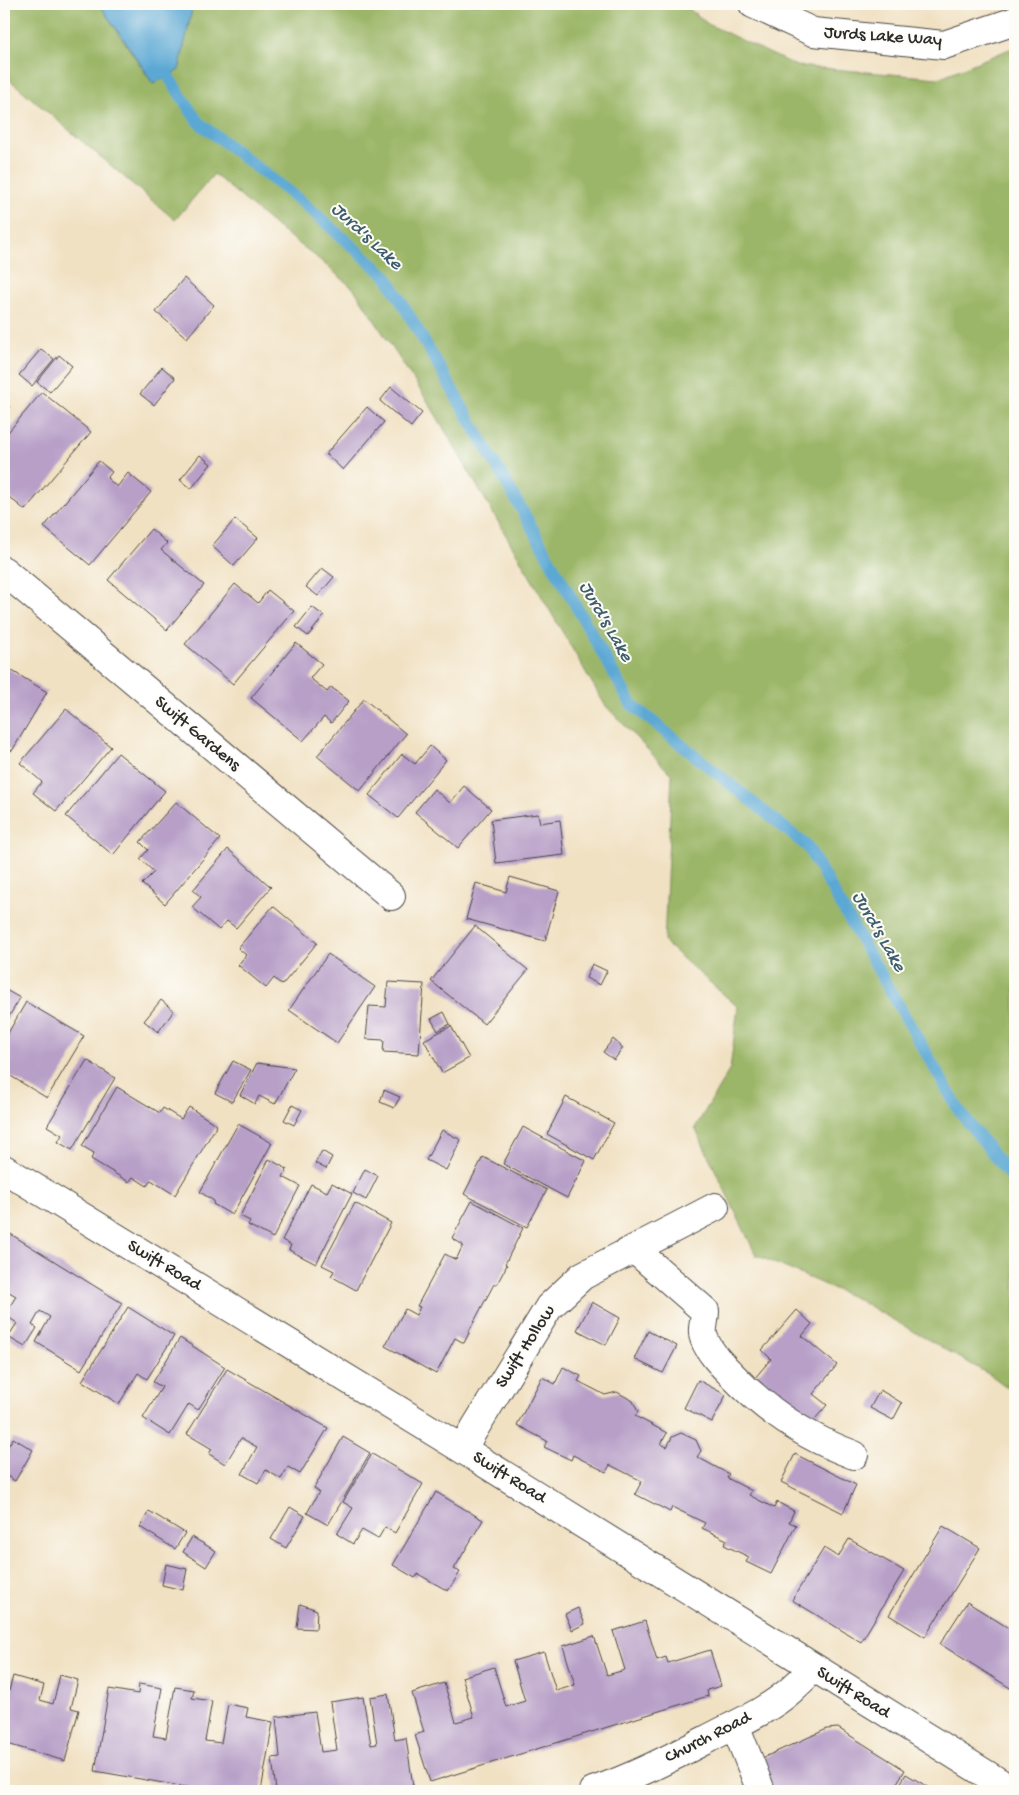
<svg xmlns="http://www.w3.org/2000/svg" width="1019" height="1795" font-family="'Gochi Hand',sans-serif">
  <rect width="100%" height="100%" fill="#fdfcf7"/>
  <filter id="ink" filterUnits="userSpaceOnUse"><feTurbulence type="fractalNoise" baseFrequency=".02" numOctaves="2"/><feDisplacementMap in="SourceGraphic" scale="10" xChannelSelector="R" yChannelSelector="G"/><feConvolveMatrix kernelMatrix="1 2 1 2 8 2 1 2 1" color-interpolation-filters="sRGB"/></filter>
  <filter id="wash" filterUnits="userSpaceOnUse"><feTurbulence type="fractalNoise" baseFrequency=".0096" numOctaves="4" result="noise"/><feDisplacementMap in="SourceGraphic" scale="20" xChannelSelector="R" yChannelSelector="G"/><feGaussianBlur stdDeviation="1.12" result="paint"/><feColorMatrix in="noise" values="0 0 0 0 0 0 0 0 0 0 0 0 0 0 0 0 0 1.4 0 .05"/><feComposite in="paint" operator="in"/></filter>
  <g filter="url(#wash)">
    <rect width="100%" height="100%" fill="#f1e1c3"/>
    <path fill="#9bb667" stroke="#637049" d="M 4,4 L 99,4 L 153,84 L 179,70 L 193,4 L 683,4 L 708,24 L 796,66 L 938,78 L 1015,47 L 1015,1393 L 992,1376 L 855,1298 L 756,1255 L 695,1128 L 730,1069 L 738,1007 L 664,942 L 672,775 L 605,705 L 430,405 L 354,289 L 314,255 L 278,228 L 214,174 L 175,220 L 4,75 Z"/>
    <path fill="#5ba8d4" stroke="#436a80" d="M 99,4 L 193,4 L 179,70 L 153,84 L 140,63 Z"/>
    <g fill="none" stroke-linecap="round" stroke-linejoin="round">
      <path stroke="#5ba8d4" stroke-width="12" d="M 168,76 L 198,122 L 303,203 L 387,277 L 522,510 L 631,704 L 807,846 L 960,1112 L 1015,1182"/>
    </g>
    <g id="blocks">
      <path fill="#b79fc7" d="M 184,278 L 214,305 L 187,338 L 156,312 Z
        M 41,349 L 54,359 L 32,386 L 19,375 Z
        M 59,355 L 72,366 L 50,392 L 37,382 Z
        M 162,367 L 175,378 L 154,405 L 140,394 Z
        M 391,387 L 422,413 L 411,427 L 380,401 Z
        M 42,392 L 91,432 L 25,510 L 4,493 L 4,437 Z
        M 4,402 L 10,407 L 4,414 Z
        M 367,407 L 384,422 L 343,470 L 326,454 Z
        M 200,455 L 211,464 L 191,489 L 180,480 Z
        M 99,461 L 112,472 L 107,478 L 117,487 L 128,473 L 151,492 L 90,565 L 44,527 Z
        M 235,519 L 258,538 L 234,566 L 212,546 Z
        M 151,529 L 167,543 L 161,550 L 204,585 L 167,630 L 108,580 Z
        M 322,568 L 334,577 L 318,596 L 306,587 Z
        M 235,584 L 258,603 L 268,590 L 294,611 L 233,684 L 185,644 Z
        M 312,607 L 324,616 L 308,636 L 296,627 Z
        M 296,643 L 322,664 L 310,678 L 327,692 L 331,687 L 349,701 L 331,723 L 324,717 L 303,741 L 251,698 Z
        M 4,666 L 47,692 L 12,751 L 4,746 Z
        M 364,699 L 406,734 L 360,791 L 317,756 Z
        M 66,709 L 111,747 L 56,811 L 33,793 L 42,782 L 20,763 Z
        M 430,746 L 446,760 L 398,818 L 369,795 L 402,754 L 415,764 Z
        M 118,753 L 165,791 L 113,855 L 66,816 Z
        M 464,786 L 491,809 L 458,848 L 415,812 L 434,789 L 450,803 Z
        M 176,802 L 220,839 L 165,904 L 142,884 L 154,872 L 140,859 L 148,850 L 140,842 Z
        M 538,814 L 540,823 L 560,820 L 564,855 L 496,863 L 491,820 Z
        M 228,849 L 271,887 L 236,928 L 227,921 L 219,930 L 192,907 L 201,897 L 193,890 Z
        M 510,877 L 559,891 L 545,941 L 466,919 L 476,883 L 506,892 Z
        M 273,906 L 317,943 L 282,985 L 274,978 L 266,988 L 238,965 L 246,955 L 238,948 Z
        M 475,926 L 528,970 L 484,1024 L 431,981 Z
        M 328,954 L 375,987 L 337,1043 L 289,1010 Z
        M 592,964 L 607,971 L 600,985 L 586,978 Z
        M 388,982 L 424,984 L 419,1054 L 383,1052 L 384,1040 L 366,1039 L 369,1006 L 386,1007 Z
        M 4,989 L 20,998 L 4,1025 Z
        M 161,1000 L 174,1011 L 158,1032 L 144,1021 Z
        M 26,1002 L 84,1036 L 47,1098 L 4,1072 L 4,1040 Z
        M 444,1012 L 450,1024 L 438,1031 L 431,1019 Z
        M 451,1026 L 469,1058 L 442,1073 L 424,1040 Z
        M 613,1039 L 623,1048 L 614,1060 L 603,1052 Z
        M 87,1060 L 115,1078 L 72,1150 L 58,1142 L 62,1135 L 47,1126 Z
        M 233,1061 L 251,1070 L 232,1102 L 215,1093 Z
        M 257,1063 L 295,1068 L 275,1104 L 259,1096 L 255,1104 L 240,1095 Z
        M 117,1087 L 160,1113 L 163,1108 L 181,1119 L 189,1107 L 217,1125 L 175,1195 L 151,1180 L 147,1186 L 133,1177 L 129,1182 L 91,1159 L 94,1153 L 82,1146 Z
        M 384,1090 L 400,1097 L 394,1108 L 380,1102 Z
        M 566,1097 L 614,1123 L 594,1160 L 547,1134 Z
        M 292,1105 L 302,1110 L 294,1125 L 284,1120 Z
        M 238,1124 L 272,1143 L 232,1215 L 213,1204 L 214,1201 L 200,1192 Z
        M 523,1127 L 586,1161 L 567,1198 L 503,1164 Z
        M 442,1130 L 461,1140 L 446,1170 L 426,1160 Z
        M 322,1151 L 332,1157 L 326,1169 L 315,1163 Z
        M 483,1157 L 547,1190 L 527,1227 L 464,1194 Z
        M 269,1159 L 287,1169 L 283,1177 L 300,1186 L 273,1238 L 248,1225 L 250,1221 L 240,1216 Z
        M 365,1169 L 378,1176 L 366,1200 L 353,1193 Z
        M 332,1183 L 352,1194 L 316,1264 L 289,1250 L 291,1245 L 282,1240 L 311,1184 L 327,1192 Z
        M 472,1201 L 523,1228 L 505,1264 L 507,1265 L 497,1284 L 494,1284 L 468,1333 L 469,1333 L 464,1343 L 455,1338 L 436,1374 L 385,1346 L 405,1309 L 416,1315 L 420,1307 L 417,1306 L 445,1254 L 456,1260 L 463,1245 L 452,1238 Z
        M 355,1203 L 391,1223 L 356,1290 L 331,1276 L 334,1271 L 322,1265 Z
        M 4,1230 L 122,1303 L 81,1370 L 36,1342 L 50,1317 L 40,1311 L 32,1325 L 37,1328 L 25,1347 L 8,1337 L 17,1323 L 5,1315 L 16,1296 L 4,1289 Z
        M 592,1302 L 620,1318 L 606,1345 L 577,1330 Z
        M 128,1307 L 174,1336 L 147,1379 L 138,1373 L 119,1404 L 82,1381 Z
        M 797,1310 L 812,1324 L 802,1336 L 837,1365 L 813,1394 L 827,1405 L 809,1426 L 754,1379 L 771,1359 L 762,1350 Z
        M 648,1331 L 677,1346 L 663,1373 L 634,1359 Z
        M 180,1338 L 225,1367 L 198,1410 L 189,1404 L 170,1435 L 143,1418 L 162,1387 L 153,1382 Z
        M 563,1367 L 581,1376 L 578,1381 L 605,1395 L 617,1392 L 633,1401 L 638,1412 L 635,1416 L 667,1433 L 661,1444 L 667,1447 L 672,1437 L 681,1433 L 696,1440 L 701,1451 L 697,1457 L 729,1474 L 727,1478 L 752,1491 L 749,1495 L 774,1508 L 777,1502 L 794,1511 L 789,1522 L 796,1525 L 771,1574 L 746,1562 L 749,1557 L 724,1545 L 727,1540 L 702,1528 L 705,1523 L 672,1507 L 670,1512 L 635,1494 L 642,1481 L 610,1465 L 606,1472 L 573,1455 L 571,1460 L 544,1447 L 547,1441 L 517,1425 L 542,1377 L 555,1384 Z
        M 227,1369 L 328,1428 L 300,1474 L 288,1467 L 281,1479 L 266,1470 L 258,1483 L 242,1474 L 257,1447 L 241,1438 L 225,1464 L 209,1454 L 212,1449 L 187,1434 Z
        M 698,1380 L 726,1395 L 712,1422 L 684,1408 Z
        M 880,1390 L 902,1403 L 893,1420 L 870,1408 Z
        M 343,1437 L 370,1453 L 328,1525 L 307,1513 L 319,1492 L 314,1488 Z
        M 13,1438 L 33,1450 L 15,1481 L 4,1474 L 4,1453 Z
        M 372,1454 L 423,1484 L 395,1533 L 385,1527 L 378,1539 L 362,1530 L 353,1544 L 337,1534 L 353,1508 L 343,1502 Z
        M 795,1454 L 856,1485 L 843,1513 L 781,1482 Z
        M 436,1492 L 483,1520 L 454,1569 L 460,1572 L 448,1591 L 418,1574 L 415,1578 L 393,1565 Z
        M 290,1507 L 305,1516 L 286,1548 L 271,1539 Z
        M 149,1511 L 185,1533 L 175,1549 L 140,1527 Z
        M 943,1526 L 980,1548 L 925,1637 L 889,1615 Z
        M 192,1537 L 216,1551 L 206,1567 L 183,1552 Z
        M 849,1539 L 904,1571 L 861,1642 L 792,1600 L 824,1548 L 838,1557 Z
        M 166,1564 L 187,1569 L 183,1590 L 162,1585 Z
        M 967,1602 L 1015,1632 L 1015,1691 L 940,1644 Z
        M 300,1604 L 317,1610 L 316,1629 L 297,1628 Z
        M 578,1608 L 585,1624 L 572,1630 L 565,1614 Z
        M 645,1621 L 657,1660 L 666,1657 L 668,1663 L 710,1650 L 721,1686 L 707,1690 L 708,1696 L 430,1782 L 415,1735 L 424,1732 L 412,1693 L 444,1683 L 456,1722 L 474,1717 L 462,1677 L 494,1667 L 506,1707 L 525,1701 L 513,1661 L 544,1652 L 556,1691 L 575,1685 L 563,1646 L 594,1636 L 607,1675 L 625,1670 L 613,1631 Z
        M 60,1675 L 78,1680 L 71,1708 L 79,1710 L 65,1761 L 4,1743 L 4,1690 L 9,1691 L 13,1676 L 44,1685 L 40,1700 L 53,1704 Z
        M 139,1684 L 162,1688 L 153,1736 L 166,1738 L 175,1687 L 194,1690 L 192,1698 L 212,1701 L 205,1741 L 221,1743 L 228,1704 L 248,1708 L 246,1717 L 273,1722 L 261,1791 L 209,1791 L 95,1771 L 109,1689 L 138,1694 Z
        M 388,1694 L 395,1740 L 406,1738 L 413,1786 L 379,1791 L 276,1791 L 272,1758 L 280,1757 L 276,1717 L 315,1712 L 321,1752 L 337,1750 L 330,1702 L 363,1697 L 371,1745 L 377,1744 L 370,1697 Z
        M 838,1728 L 905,1770 L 892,1791 L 771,1791 L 760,1759 L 827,1729 Z
        M 906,1774 L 935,1791 L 896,1791 Z
        M 750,1784 L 753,1791 L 732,1791 Z"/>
    </g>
  </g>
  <g filter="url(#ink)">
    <use href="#blocks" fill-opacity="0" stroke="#494642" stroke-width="1"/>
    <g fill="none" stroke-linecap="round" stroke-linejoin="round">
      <g stroke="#494642" stroke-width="30">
        <path id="minor" d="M 753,4 L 813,32 L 944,45 L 1015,21
          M 4,571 L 391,896
          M 4,1169 L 462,1449 L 1013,1791
          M 634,1249 L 705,1311 C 705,1319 701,1331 704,1338 C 709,1352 721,1364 731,1374 C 765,1410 807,1438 854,1455
          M 462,1449 L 549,1307 L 582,1276 L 715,1207
          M 735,1725 L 761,1791
          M 593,1791 C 637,1776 678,1754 719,1733 C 743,1721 771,1708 791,1690 C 799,1683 806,1676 813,1668"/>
      </g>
      <use href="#minor" stroke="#fff" stroke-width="28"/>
    </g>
  </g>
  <g text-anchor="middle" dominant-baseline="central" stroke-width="4" stroke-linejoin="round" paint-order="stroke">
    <g font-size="18" fill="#2b2b2b" stroke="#fdfcf7">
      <text transform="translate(883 37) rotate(4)">Jurds Lake Way</text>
      <text transform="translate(197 734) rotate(40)">Swift Gardens</text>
      <text transform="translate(164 1266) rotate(31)">Swift Road</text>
      <text transform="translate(526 1347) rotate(-57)">Swift Hollow</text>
      <text transform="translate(509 1478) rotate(32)">Swift Road</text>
      <text transform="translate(853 1693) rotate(32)">Swift Road</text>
      <text transform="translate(708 1738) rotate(-27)">Church Road</text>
    </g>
    <g font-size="19" font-style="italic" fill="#3e5d6f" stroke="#fdfcf7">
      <text transform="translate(366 237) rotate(43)">Jurd's Lake</text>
      <text transform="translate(605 622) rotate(60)">Jurd's Lake</text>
      <text transform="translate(878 932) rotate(60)">Jurd's Lake</text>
    </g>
  </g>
  <rect width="1019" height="1795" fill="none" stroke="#fdfcf7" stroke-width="20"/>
</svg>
